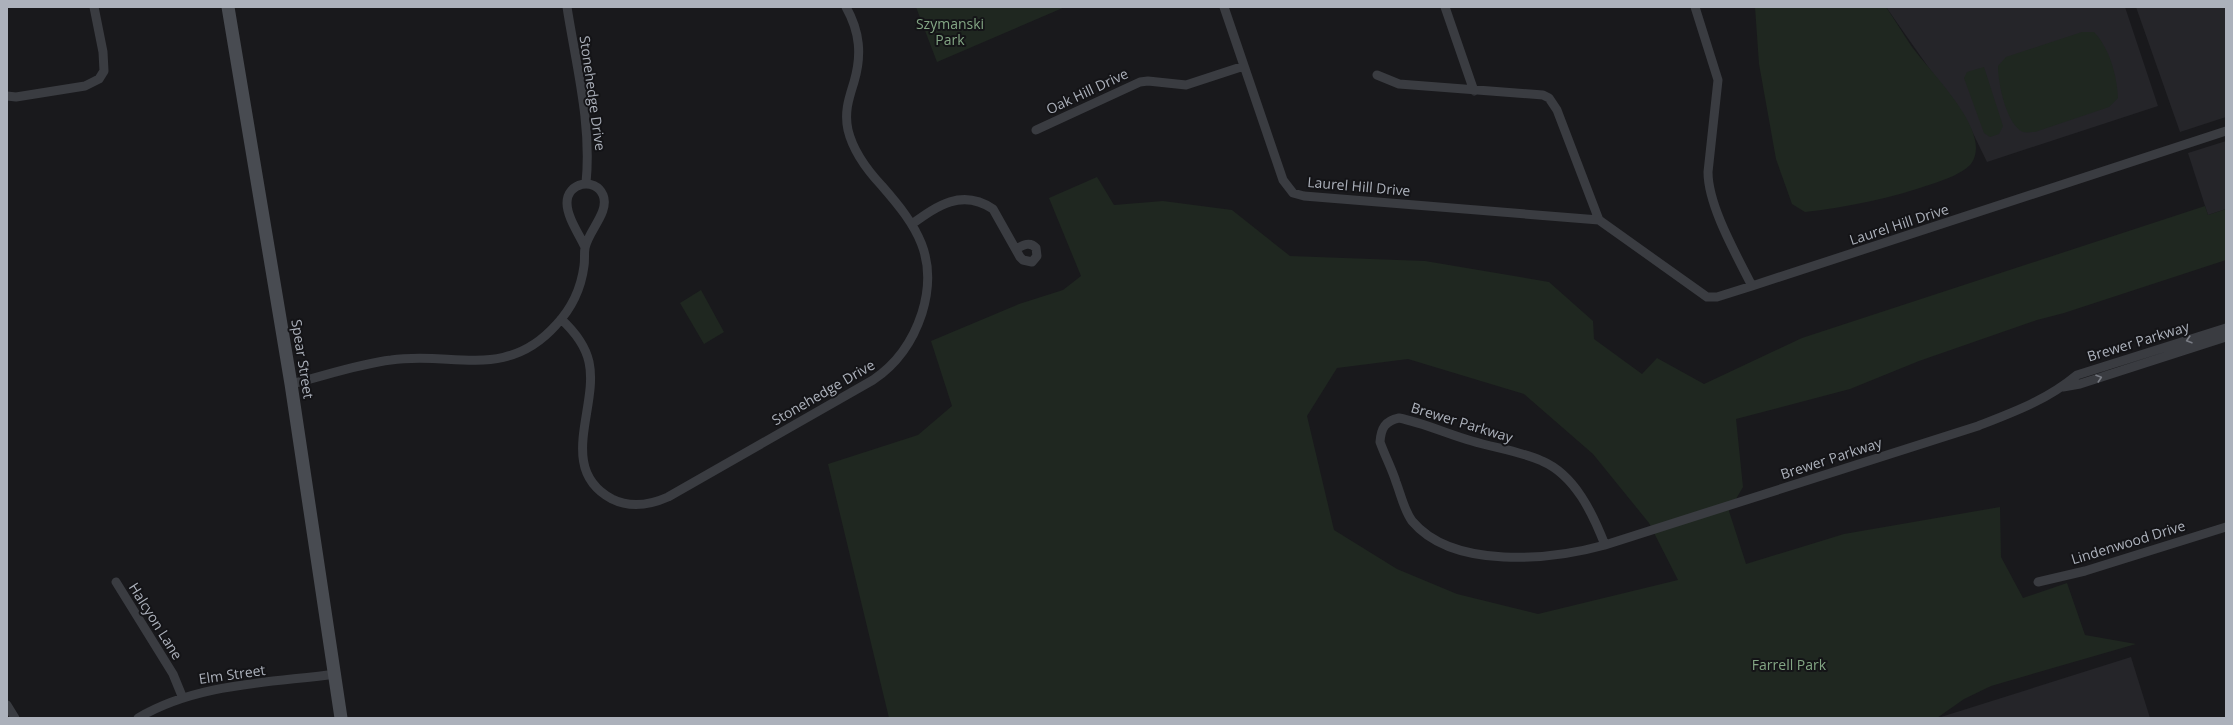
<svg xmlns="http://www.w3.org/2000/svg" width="2233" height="725" font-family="'Open Sans',sans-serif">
  <rect width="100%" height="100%" fill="#19191c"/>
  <path fill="#252529" d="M 1886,7 L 2125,7 L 2158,106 L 1987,162 L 1969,125 Z
    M 2136,7 L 2226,7 L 2226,117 L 2180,132 Z
    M 2226,141 L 2226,209 L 2208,215 L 2188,153 Z
    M 2131,657 L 2150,718 L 1941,718 L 1941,717 Z"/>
  <path fill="#1f2720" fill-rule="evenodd" d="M 916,7 L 1065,7 L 937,62 Z
    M 1755,7 L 1886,7 C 1895,20 1903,34 1912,47 C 1931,72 1969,110 1975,140 C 1977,148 1976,159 1970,165 C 1961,174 1946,179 1935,183 C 1892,198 1849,207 1805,212 L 1792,204 L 1776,159 L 1759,64 Z
    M 2082,32 L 2094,32 C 2110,49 2117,76 2118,98 L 2109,107 L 2035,132 C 2032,132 2026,133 2023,132 C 2006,124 1998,83 1998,66 L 2006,57 Z
    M 1984,67 L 2003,126 L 1999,134 L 1990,137 L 1984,133 L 1964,78 L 1967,72 Z
    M 1097,177 L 1114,205 L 1163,201 L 1232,210 L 1290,256 L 1425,261 L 1549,282 L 1593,321 L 1594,339 L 1642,374 L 1657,358 L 1704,384 L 1802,338 L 2205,206 L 2208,215 L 2226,209 L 2226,260 L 2064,313 L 2037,320 L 1919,361 L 1850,389 L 1736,419 L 1743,487 L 1729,511 L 1746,564 L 1844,534 L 2000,507 L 2001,557 L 2023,598 L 2067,583 L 2085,635 L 2136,644 L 1991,686 L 1964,699 L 1937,718 L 889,718 L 828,464 L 918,435 L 952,406 L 931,341 L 1019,304 L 1063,290 L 1081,276 L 1049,198 ZM 1408,359 L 1524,394 L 1593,454 L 1649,523 L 1678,580 L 1538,614 L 1457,594 L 1397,569 L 1334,530 L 1307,416 L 1337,368 Z
    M 701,290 L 724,332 L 704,344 L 680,303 Z"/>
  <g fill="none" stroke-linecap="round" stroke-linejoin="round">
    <path stroke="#3a3c41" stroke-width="9" d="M 567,7 C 576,65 592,124 586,183
      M 1224,7 L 1283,180 L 1293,193 L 1304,196 L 1599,220 L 1707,297 L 1717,297 L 1752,286 L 2226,131
      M 1445,7 L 1474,91
      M 1695,7 L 1718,80 L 1708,172 C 1708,206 1737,256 1752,286
      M 1377,75 L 1399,84 L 1543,95 L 1549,98 L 1557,110 L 1599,220
      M 7,96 L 16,97 L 85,86 L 99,79 L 104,71 L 103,52 L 94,7
      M 1036,130 L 1140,82 L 1148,81 L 1186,85 L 1244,66
      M 912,224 C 937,206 962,188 993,209 L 1020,257 L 1023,260 L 1032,262 L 1037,256 L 1036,248 C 1030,241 1023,245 1016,249
      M 561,319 C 574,331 585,344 589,362 C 599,407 556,469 612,499 C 630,508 650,505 668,497 L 873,380 C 897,364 913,341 922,313 C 939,258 917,226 882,186 C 867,170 853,151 848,130 C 844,112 849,98 854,82 C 862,55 860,32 846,7
      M 291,384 C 324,376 358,364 391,360 C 453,351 506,381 556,325 C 572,308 581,289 584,266 C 585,260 584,253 585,248 C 588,231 610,212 603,195 C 595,177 567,182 567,203 C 567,217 579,234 585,247
      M 2063,387 L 2080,384 L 2226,337
      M 1399,418 C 1424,423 1447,434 1472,441 C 1495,448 1520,451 1542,461 C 1575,475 1593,514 1605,545 C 1551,560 1453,570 1412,521 C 1404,510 1401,495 1396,482 C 1392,469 1385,456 1380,442 C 1381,428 1385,421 1399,418 Z
      M 1605,545 L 1978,426 C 2014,412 2047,400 2077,375 L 2226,328
      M 116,582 L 173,674 L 182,696
      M 2038,582 L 2085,571 L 2226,527
      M 7,705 L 15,718
      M 138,718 C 197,683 269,683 336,674"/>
    <path stroke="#484b51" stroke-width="13" d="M 228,7 L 291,384 L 341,718"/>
  </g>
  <defs><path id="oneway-chevron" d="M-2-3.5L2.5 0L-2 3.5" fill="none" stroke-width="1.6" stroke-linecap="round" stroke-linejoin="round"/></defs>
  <g stroke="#797c84">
    <use href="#oneway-chevron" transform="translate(2189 340) rotate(163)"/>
    <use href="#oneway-chevron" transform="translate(2099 378) rotate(-18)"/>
  </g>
  <g text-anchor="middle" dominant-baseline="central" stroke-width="4" stroke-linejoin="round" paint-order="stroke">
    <g font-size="14" fill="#83a684" stroke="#141417">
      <text x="950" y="23">Szymanski<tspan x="950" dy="16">Park</tspan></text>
      <text x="1789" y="664">Farrell Park</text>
    </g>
    <g font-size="14" fill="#acb1bb" stroke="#141417">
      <text transform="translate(1087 91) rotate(-25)">Oak Hill Drive</text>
      <text transform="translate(593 93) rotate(82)">Stonehedge Drive</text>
      <text transform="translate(1359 186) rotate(5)">Laurel Hill Drive</text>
      <text transform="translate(1899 224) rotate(-18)">Laurel Hill Drive</text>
      <text transform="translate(2138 341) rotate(-17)">Brewer Parkway</text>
      <text transform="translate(303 359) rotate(81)">Spear Street</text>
      <text transform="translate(823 392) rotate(-30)">Stonehedge Drive</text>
      <text transform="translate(1462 422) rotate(17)">Brewer Parkway</text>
      <text transform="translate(1831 458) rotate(-18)">Brewer Parkway</text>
      <text transform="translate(2128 542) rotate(-17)">Lindenwood Drive</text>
      <text transform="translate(156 621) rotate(58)">Halcyon Lane</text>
      <text transform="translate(232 674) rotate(-8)">Elm Street</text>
    </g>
  </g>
  <rect width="2233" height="725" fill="none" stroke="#acb1bb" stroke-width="16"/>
</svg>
